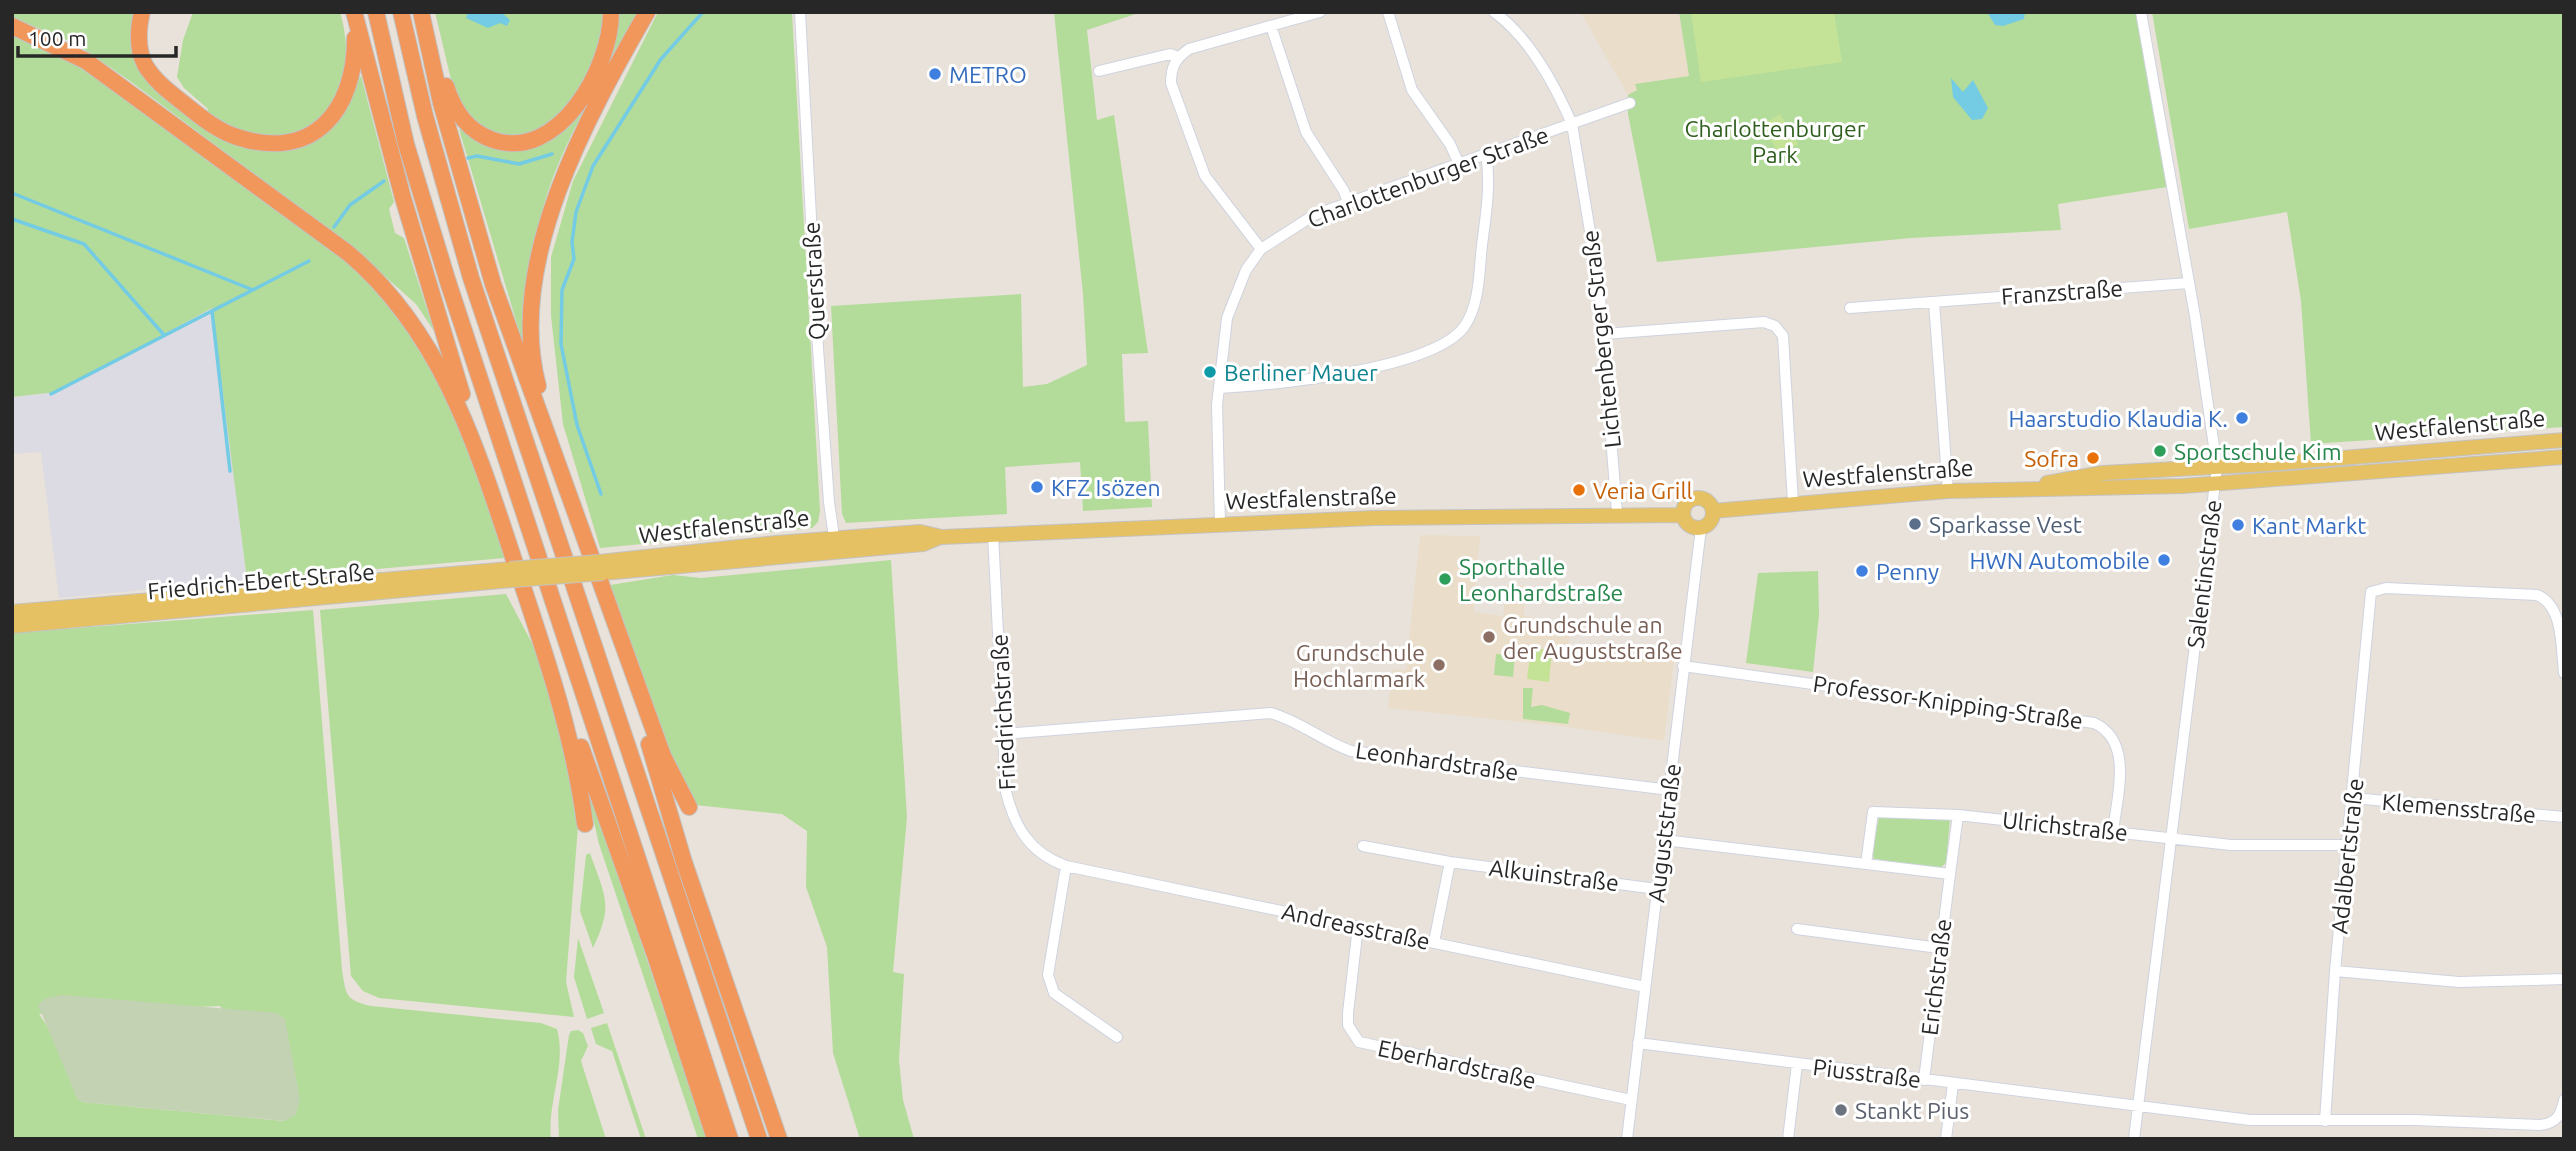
<svg xmlns="http://www.w3.org/2000/svg" width="2576" height="1151" font-family="Ubuntu,sans-serif">
  <rect width="100%" height="100%" fill="#e9e2da"/>
  <path fill="#dcdae2" d="M 213,307 L 247,580 L 59,598 L 41,452 L 12,454 L 12,397 L 57,392 Z"/>
  <path fill="#eadeca" d="M 1580,12 L 1679,12 L 1689,76 L 1635,84 L 1637,90 L 1628,95 Z
    M 1420,535 L 1480,536 L 1474,612 L 1503,616 L 1507,585 L 1527,586 L 1523,616 L 1545,619 L 1545,626 L 1570,629 L 1569,645 L 1674,659 L 1664,741 L 1568,727 L 1388,708 L 1393,669 L 1406,670 Z"/>
  <path fill="#b3dc9a" fill-rule="evenodd" d="M 12,12 L 137,12 L 135,50 L 215,133 L 295,146 L 361,76 L 394,202 L 389,209 L 395,233 L 404,238 L 434,331 L 416,304 L 352,247 L 130,81 L 78,45 L 12,17 Z
    M 193,12 L 340,12 C 361,81 327,154 245,134 C 233,131 219,120 207,114 L 208,109 L 184,88 L 177,77 L 183,40 Z
    M 435,12 L 605,12 L 599,50 L 569,107 L 540,133 L 500,138 L 470,118 L 453,88 Z
    M 620,12 L 640,12 C 606,72 558,146 542,213 C 531,262 530,311 528,361 L 459,129 L 537,145 L 613,45 Z
    M 658,12 L 792,12 L 820,511 L 818,522 L 812,528 L 600,548 L 563,424 L 551,316 L 551,257 L 573,181 Z
    M 1054,12 L 1142,12 L 1087,30 L 1097,120 L 1114,115 L 1148,353 L 1122,354 L 1125,422 L 1148,421 L 1152,507 L 1083,511 L 1080,462 L 1005,467 L 1007,514 L 846,523 L 842,514 L 831,306 L 1021,294 L 1023,387 L 1047,384 L 1087,365 L 1083,294 Z
    M 1679,12 L 2136,12 L 2167,187 L 2058,204 L 2061,230 L 1911,238 L 1657,262 L 1628,114 L 1628,95 L 1637,90 L 1635,84 L 1689,76 Z
    M 2152,12 L 2564,12 L 2564,427 L 2311,444 L 2301,301 L 2287,212 L 2189,229 Z
    M 12,32 L 83,67 L 119,90 L 367,277 L 421,344 L 459,422 L 505,558 L 247,580 L 212,308 L 57,392 L 12,397 Z
    M 891,560 L 907,817 L 893,972 L 904,974 L 899,1060 L 903,1100 L 914,1139 L 860,1139 L 833,1053 L 827,947 L 806,887 L 807,831 L 782,814 L 695,805 L 669,760 L 610,585 L 673,575 L 701,578 Z
    M 1818,571 L 1819,615 L 1813,672 L 1746,663 L 1758,573 Z
    M 506,594 L 533,645 L 565,735 L 579,813 L 566,982 L 574,1017 L 379,998 L 363,991 L 351,976 L 320,610 Z
    M 313,610 L 342,970 C 346,995 345,1000 371,1006 L 541,1023 L 557,1029 C 567,1066 547,1102 551,1139 L 12,1139 L 12,633 ZM 220,1006 L 296,1114 L 284,1121 L 82,1102 L 77,1098 L 51,1032 L 39,1014 Z
    M 1496,654 L 1515,655 L 1513,677 L 1494,675 Z
    M 1523,688 L 1533,688 L 1531,707 L 1542,705 L 1570,713 L 1568,724 L 1523,719 Z
    M 593,799 L 707,1139 L 698,1139 L 599,844 L 589,800 Z
    M 1879,817 L 1950,820 L 1946,863 L 1940,868 L 1874,859 L 1872,852 Z
    M 590,853 C 605,897 614,904 593,948 L 580,911 L 586,855 Z
    M 578,938 L 604,1013 L 587,1019 L 574,977 Z
    M 607,1023 L 646,1139 L 641,1139 L 612,1051 L 596,1044 L 591,1028 Z
    M 578,1030 L 583,1033 L 588,1046 L 581,1061 L 606,1139 L 559,1139 L 558,1110 L 569,1035 L 571,1031 Z"/>
  <path fill="#c3d2b2" d="M 63,995 L 277,1013 L 285,1019 L 300,1099 L 296,1114 L 285,1121 L 82,1102 L 77,1098 L 38,1005 L 46,998 Z"/>
  <path fill="#c5e396" d="M 1691,12 L 1834,12 L 1842,62 L 1701,82 Z
    M 1780,114 L 1798,144 L 1780,155 L 1762,125 Z
    M 1531,648 L 1552,650 L 1549,682 L 1527,679 Z"/>
  <path fill="#73cbe4" d="M 468,12 L 501,12 L 510,20 L 507,26 L 500,23 L 488,28 L 466,18 Z
    M 1987,12 L 2025,12 L 2024,19 L 2003,26 L 1995,25 Z
    M 1951,78 L 1963,92 L 1973,80 L 1988,108 L 1982,119 L 1972,120 L 1953,97 Z"/>
  <g fill="none" stroke-linecap="round" stroke-linejoin="round">
    <path stroke="#73cbe4" stroke-width="3.5" d="M 468,158 L 477,156 L 519,164 L 552,154
      M 12,193 L 253,290
      M 12,219 L 84,244 L 164,335
      M 334,227 L 350,205 L 384,181
      M 212,311 L 230,471
      M 51,394 L 309,261
      M 601,494 L 577,425 L 561,344 L 562,290 L 574,259 L 572,242 L 576,212 L 593,166 L 661,59 L 703,12"/>
    <g stroke="#cfd3df" stroke-width="12">
      <path id="minor" d="M 800,12 L 818,348 L 829,502 L 835,544
        M 1388,12 L 1412,90 L 1450,144 L 1459,164
        M 1494,12 C 1529,37 1555,85 1572,124 L 1599,285 L 1617,513
        M 1271,26 L 1306,132 L 1344,191 L 1348,203
        M 1099,71 L 1170,54 L 1178,57
        M 1261,249 L 1205,176 L 1171,83 C 1171,67 1175,59 1189,49 L 1320,12
        M 1934,302 L 1948,491
        M 1850,308 L 2189,283
        M 1604,334 L 1764,322 L 1775,326 L 1783,336 L 1793,503
        M 1219,388 C 1271,385 1432,370 1464,327 C 1480,305 1479,271 1482,245 C 1486,214 1491,185 1486,154
        M 1220,524 L 1217,405 L 1227,318 L 1246,270 L 1261,249 L 1314,215 L 1630,103
        M 993,534 L 1006,792 C 1015,828 1030,853 1066,866 L 1645,987
        M 1683,666 L 2094,723 C 2134,741 2117,797 2113,831
        M 1003,734 L 1271,713 C 1300,721 1322,741 1351,751 L 1670,790
        M 2353,798 L 2564,817
        M 1664,840 L 1950,874 L 1958,815
        M 1363,846 L 1450,862 L 1657,889
        M 1866,864 L 1873,812 L 1958,815 L 2231,845 L 2348,845
        M 1066,866 L 1048,975 L 1054,993 L 1117,1037
        M 1358,926 L 1348,1013 L 1348,1025 L 1359,1042 L 1631,1100
        M 1797,929 L 1939,948
        M 1434,942 L 1450,862
        M 2335,971 L 2459,982 L 2564,979
        M 1638,1043 L 2250,1120 L 2414,1120 L 2540,1125 C 2557,1123 2561,1115 2564,1100
        M 1924,1080 L 1950,874
        M 2325,1121 L 2335,971 L 2371,592 L 2386,588 L 2537,595 C 2564,606 2561,649 2564,673
        M 1627,1139 L 1701,528
        M 1788,1139 L 1797,1064
        M 1946,1139 L 1953,1084
        M 2134,1139 L 2217,467 L 2195,316 L 2141,12"/>
    </g>
    <g stroke="#c3c3c3" stroke-width="16">
      <path id="major" d="M 2047,483 L 2103,473 L 2268,464 L 2564,440
        M1683 513a15 15 0 1 1 30 0a15 15 0 1 1-30 0Z
        M 1713,511 L 1948,491 L 2183,486 L 2564,457
        M 599,562 L 777,543 L 920,532 L 942,537 L 1373,518 L 1683,515
        M 603,573 L 923,544 L 940,537
        M 12,612 L 510,569
        M 12,626 L 513,580"/>
    </g>
    <g stroke="#c3c3c3" stroke-width="18">
      <path id="highway" d="M 142,12 C 138,29 137,49 145,65 C 155,82 172,94 187,106 C 202,118 218,131 237,137 C 314,162 355,110 355,38
        M 354,12 L 403,198 L 462,394
        M 376,12 L 406,144 L 448,282 L 730,1139
        M 401,12 L 425,116 L 471,278 L 759,1139
        M 421,12 L 441,103 L 493,284 L 663,756 L 689,807
        M 12,26 L 86,61 L 348,253 C 447,337 480,459 520,578 C 547,659 574,739 585,824
        M 446,86 C 454,111 467,131 493,140 C 559,162 611,68 611,12
        M 538,386 C 505,263 588,115 647,12
        M 649,744 L 684,862 L 779,1139
        M 581,747 L 656,958 L 715,1139"/>
    </g>
    <use href="#minor" stroke="#fff" stroke-width="10"/>
    <use href="#major" stroke="#e5c163" stroke-width="14"/>
    <use href="#highway" stroke="#f1975c" stroke-width="16"/>
    <g stroke="#c3c3c3" stroke-width="16" stroke-linecap="butt">
      <path id="major-bridge" d="M 510,569 L 599,562
        M 513,580 L 603,573"/>
    </g>
    <use href="#major-bridge" stroke="#e5c163" stroke-width="14"/>
  </g>
  <g fill="#3f7fe0" stroke="#fff" stroke-width="2.5">
    <circle cx="935" cy="74" r="7"/>
    <circle cx="2242" cy="418" r="7"/>
    <circle cx="1037" cy="487" r="7"/>
    <circle cx="2238" cy="525" r="7"/>
    <circle cx="2164" cy="560" r="7"/>
    <circle cx="1862" cy="571" r="7"/>
  </g>
  <circle fill="#0f9aa8" stroke="#fff" stroke-width="2.5" cx="1210" cy="372" r="7"/>
  <g fill="#2e9e5b" stroke="#fff" stroke-width="2.5">
    <circle cx="2160" cy="451" r="7"/>
    <circle cx="1445" cy="579" r="7"/>
  </g>
  <g fill="#e8710a" stroke="#fff" stroke-width="2.5">
    <circle cx="2093" cy="458" r="7"/>
    <circle cx="1579" cy="490" r="7"/>
  </g>
  <circle fill="#5c6f8a" stroke="#fff" stroke-width="2.5" cx="1915" cy="524" r="7"/>
  <g fill="#8d6e63" stroke="#fff" stroke-width="2.5">
    <circle cx="1489" cy="637" r="7"/>
    <circle cx="1439" cy="665" r="7"/>
  </g>
  <circle fill="#6b7280" stroke="#fff" stroke-width="2.5" cx="1841" cy="1110" r="7"/>
  <g text-anchor="middle" dominant-baseline="central" stroke-width="6" stroke-linejoin="round" paint-order="stroke">
    <g font-size="23" fill="#366cbe" stroke="#fff" text-anchor="start">
      <text x="949" y="74">METRO</text>
      <text x="2228" y="418" text-anchor="end">Haarstudio Klaudia K.</text>
      <text x="1051" y="487">KFZ Isözen</text>
      <text x="2252" y="525">Kant Markt</text>
      <text x="2150" y="560" text-anchor="end">HWN Automobile</text>
      <text x="1876" y="571">Penny</text>
    </g>
    <g font-size="23" fill="#2e5e1e" stroke="#fff">
      <text x="1775" y="128">Charlottenburger<tspan x="1775" dy="26">Park</tspan></text>
    </g>
    <g font-size="23" fill="#272727" stroke="#fff">
      <text transform="translate(1428 177) rotate(-20)">Charlottenburger Straße</text>
      <text transform="translate(814 281) rotate(-93)">Querstraße</text>
      <text transform="translate(2062 292) rotate(-4)">Franzstraße</text>
      <text transform="translate(1601 339) rotate(-96)">Lichtenberger Straße</text>
      <text transform="translate(2460 425) rotate(-5)">Westfalenstraße</text>
      <text transform="translate(1888 473) rotate(-4)">Westfalenstraße</text>
      <text transform="translate(1311 498) rotate(-2)">Westfalenstraße</text>
      <text transform="translate(724 526) rotate(-6)">Westfalenstraße</text>
      <text transform="translate(2204 574) rotate(-83)">Salentinstraße</text>
      <text transform="translate(261 581) rotate(-5)">Friedrich-Ebert-Straße</text>
      <text transform="translate(1948 702) rotate(8)">Professor-Knipping-Straße</text>
      <text transform="translate(1003 712) rotate(-93)">Friedrichstraße</text>
      <text transform="translate(1437 761) rotate(8)">Leonhardstraße</text>
      <text transform="translate(2459 808) rotate(5)">Klemensstraße</text>
      <text transform="translate(2065 826) rotate(6)">Ulrichstraße</text>
      <text transform="translate(1664 833) rotate(-83)">Auguststraße</text>
      <text transform="translate(2347 856) rotate(-84)">Adalbertstraße</text>
      <text transform="translate(1554 875) rotate(7)">Alkuinstraße</text>
      <text transform="translate(1356 926) rotate(12)">Andreasstraße</text>
      <text transform="translate(1936 977) rotate(-83)">Erichstraße</text>
      <text transform="translate(1457 1064) rotate(12)">Eberhardstraße</text>
      <text transform="translate(1867 1073) rotate(7)">Piusstraße</text>
    </g>
    <g font-size="23" fill="#0d838f" stroke="#fff" text-anchor="start">
      <text x="1224" y="372">Berliner Mauer</text>
    </g>
    <g font-size="23" fill="#27864d" stroke="#fff" text-anchor="start">
      <text x="2174" y="451">Sportschule Kim</text>
      <text x="1459" y="566">Sporthalle<tspan x="1459" dy="26">Leonhardstraße</tspan></text>
    </g>
    <g font-size="23" fill="#c56008" stroke="#fff" text-anchor="end">
      <text x="2079" y="458">Sofra</text>
      <text x="1593" y="490" text-anchor="start">Veria Grill</text>
    </g>
    <g font-size="23" fill="#4e5e75" stroke="#fff" text-anchor="start">
      <text x="1929" y="524">Sparkasse Vest</text>
    </g>
    <g font-size="23" fill="#785e54" stroke="#fff" text-anchor="start">
      <text x="1503" y="624">Grundschule an<tspan x="1503" dy="26">der Auguststraße</tspan></text>
      <text x="1425" y="652" text-anchor="end">Grundschule<tspan x="1425" dy="26">Hochlarmark</tspan></text>
    </g>
    <g font-size="23" fill="#5b616d" stroke="#fff" text-anchor="start">
      <text x="1855" y="1110">Stankt Pius</text>
    </g>
  </g>
  <rect width="2576" height="1151" fill="none" stroke="#272727" stroke-width="28"/>
  <path d="M18 46v10h158v-10" fill="none" stroke="#272727" stroke-width="3.5"/>
  <text x="28" y="46" font-size="21" fill="#272727" stroke="#ffffff" stroke-width="5" paint-order="stroke">100 m</text>
</svg>
